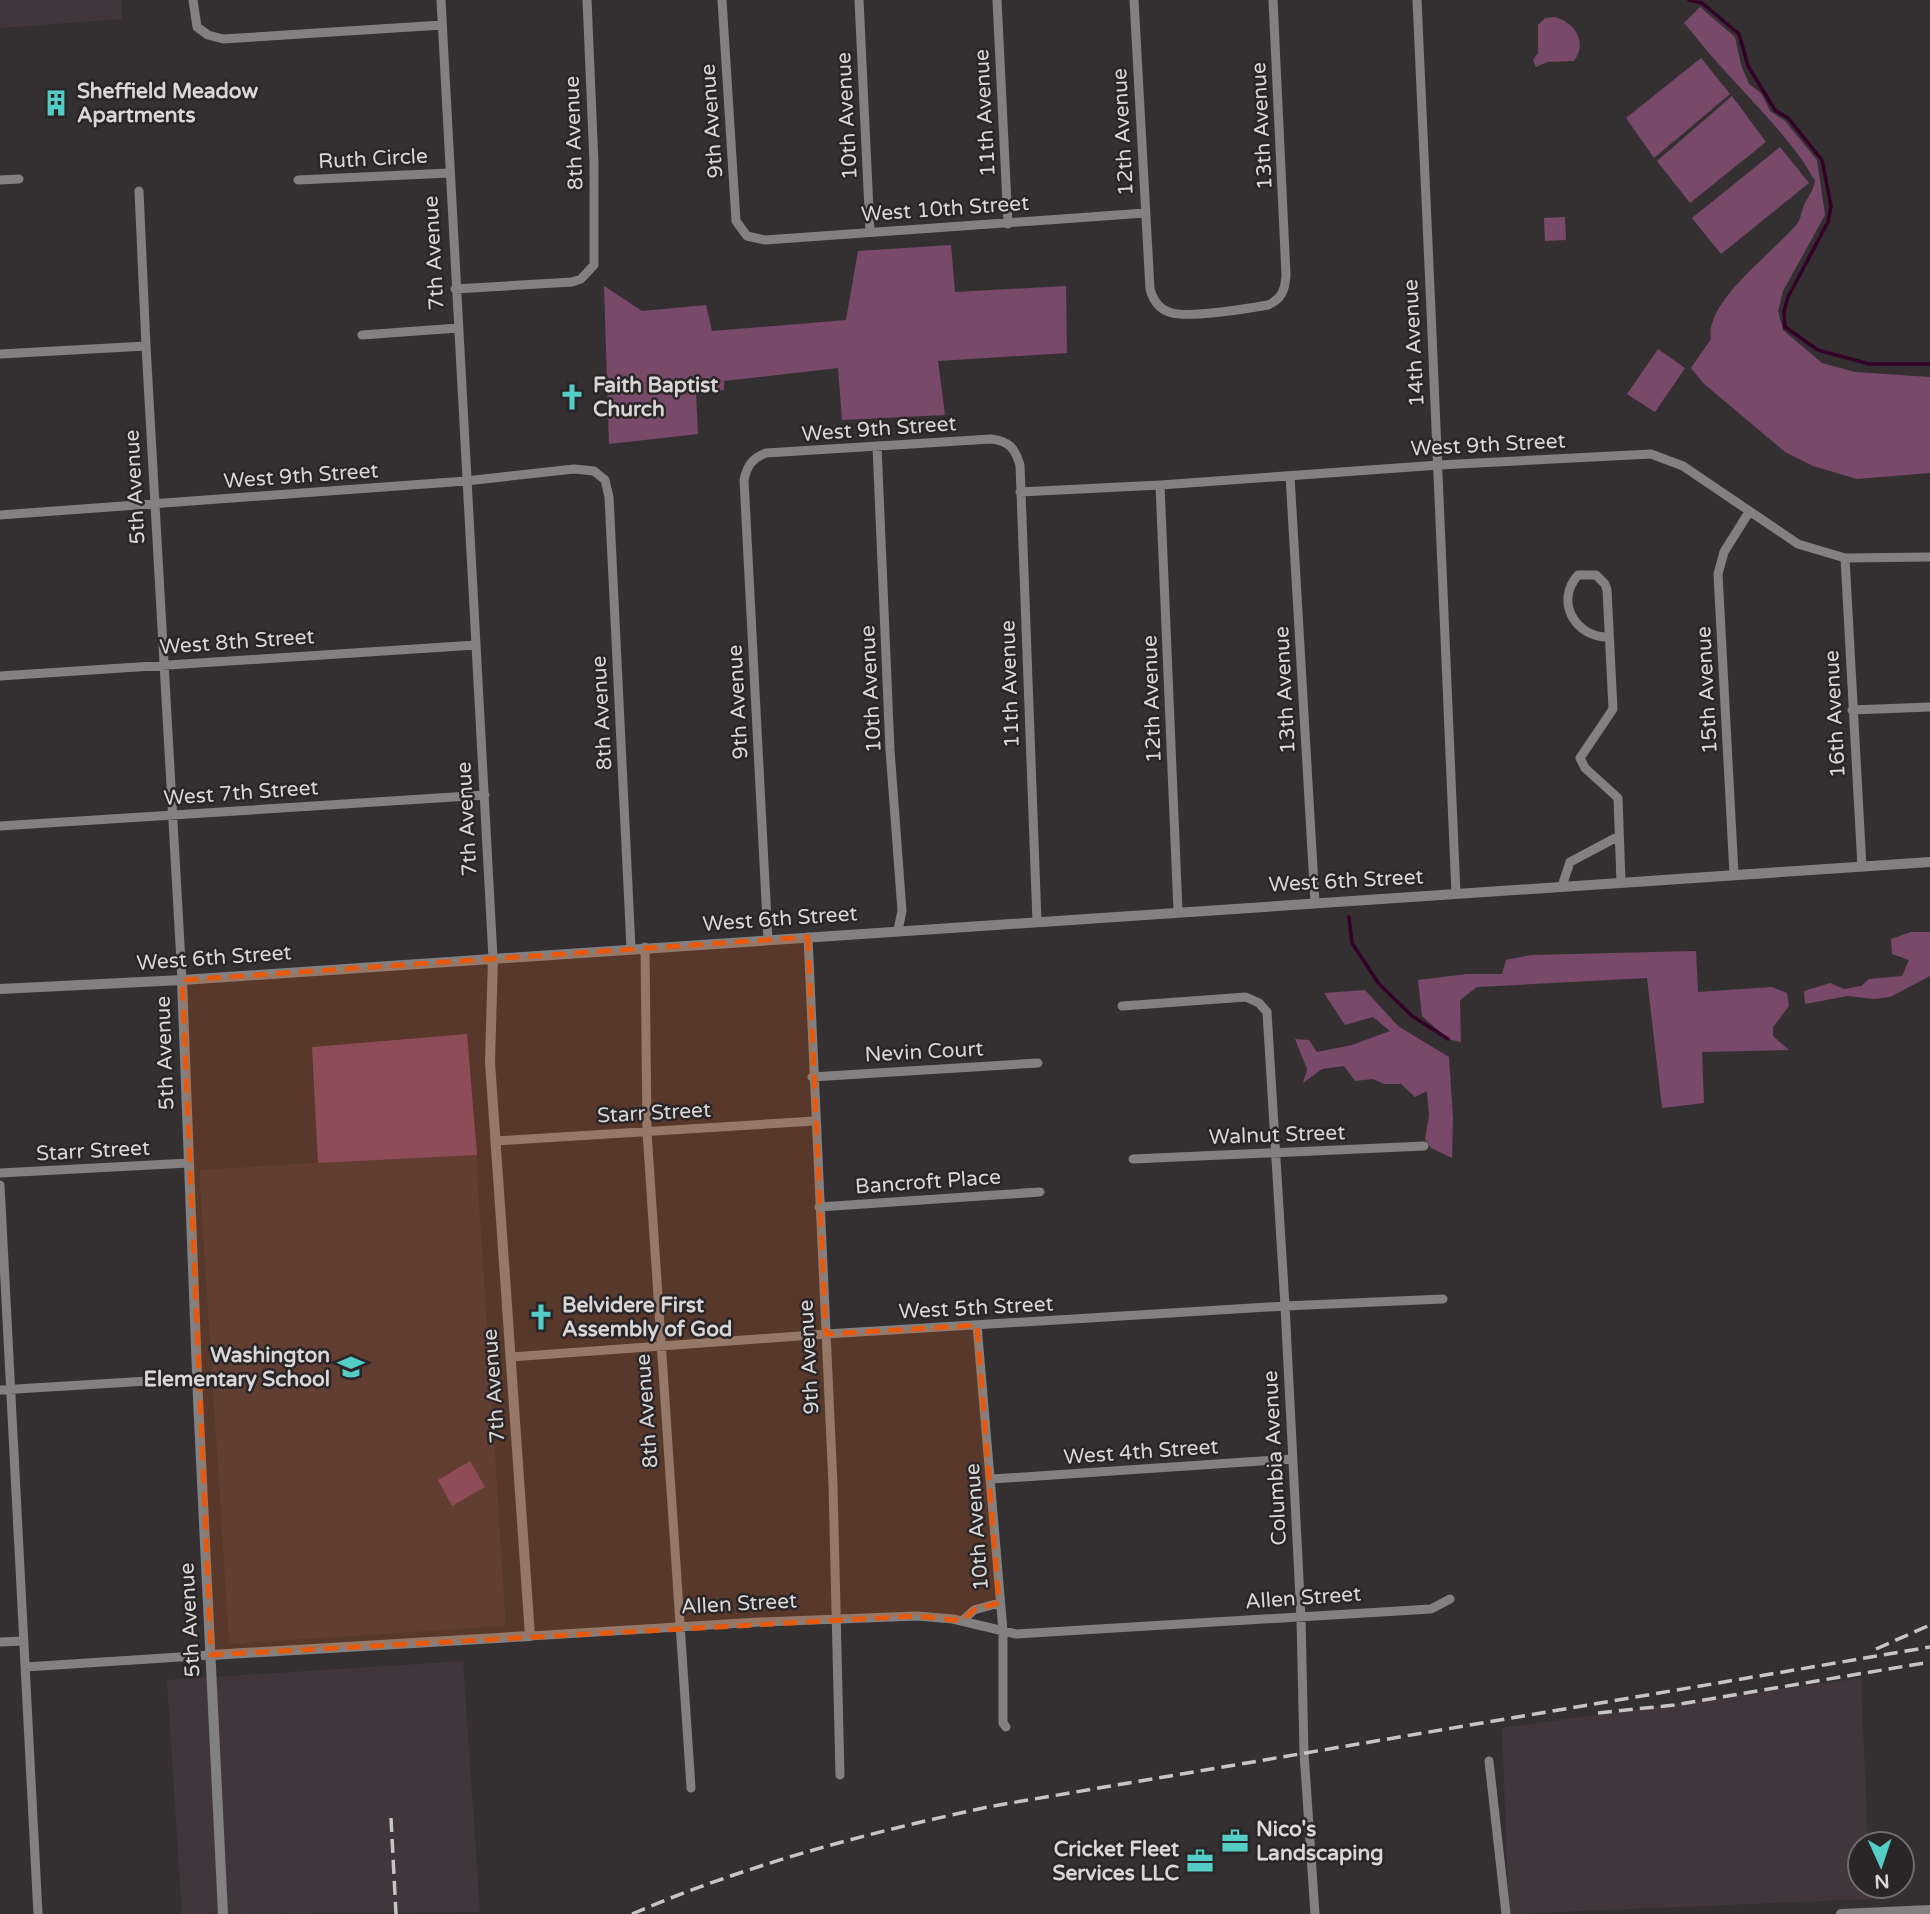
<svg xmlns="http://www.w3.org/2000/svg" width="1930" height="1914" font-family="'Varela Round',sans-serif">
  <rect width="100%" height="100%" fill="#343032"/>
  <path fill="#40363c" d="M 0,0 L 121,0 L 122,19 L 0,28 Z
    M 476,1153 L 506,1626 L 229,1644 L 199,1170 Z
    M 463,1661 L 480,1912 L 182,1914 L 167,1680 Z
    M 1861,1678 L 1868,1844 L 1860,1844 L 1860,1886 L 1870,1886 L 1870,1899 L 1509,1914 L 1502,1728 Z"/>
  <path fill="#79496a" d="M 1700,7 L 1735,37 L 1741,65 L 1749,84 L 1761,93 L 1770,111 L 1785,121 L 1817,160 L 1825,215 L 1783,291 L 1778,311 L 1783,330 L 1822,363 L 1855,372 L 1930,377 L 1930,473 L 1857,479 L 1813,466 L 1785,452 L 1703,383 L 1691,368 L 1711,339 C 1704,302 1774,252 1796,225 C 1801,220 1801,212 1804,205 C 1808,197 1813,191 1815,181 C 1790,136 1749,99 1715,60 C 1704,48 1695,35 1684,23 Z
    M 1555,17 C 1575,23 1588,42 1574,61 L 1547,62 L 1536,67 L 1533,60 L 1538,53 L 1538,25 L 1545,18 Z
    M 1701,58 L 1730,94 L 1654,158 L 1626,118 Z
    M 1732,96 L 1766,142 L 1690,203 L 1657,161 Z
    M 1780,147 L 1809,183 L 1721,254 L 1692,218 Z
    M 1565,217 L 1566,240 L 1545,241 L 1544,218 Z
    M 951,245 L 955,292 L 1066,286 L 1067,353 L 938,361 L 945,415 L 842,420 L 838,368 L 724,381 L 724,390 L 696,393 L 698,434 L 609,444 L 604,286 L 642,311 L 706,305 L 712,331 L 846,320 L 858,251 Z
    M 1658,349 L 1685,368 L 1655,412 L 1627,394 Z
    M 1911,932 L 1930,932 L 1930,976 L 1890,997 L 1874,999 L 1848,996 L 1805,1004 L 1804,991 L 1830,983 L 1844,989 L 1861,986 L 1869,979 L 1902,976 L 1909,960 L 1892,954 L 1891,939 Z
    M 1696,951 L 1698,992 L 1772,987 L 1787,993 L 1789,1006 L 1773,1027 L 1773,1036 L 1789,1050 L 1702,1052 L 1704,1103 L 1662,1108 L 1647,978 L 1477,987 L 1460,1000 L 1461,1042 L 1448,1039 L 1422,1016 L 1418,980 L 1467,974 L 1502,974 L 1506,960 L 1531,955 Z
    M 1365,990 L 1398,1026 L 1449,1057 L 1453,1118 L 1452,1158 L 1431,1148 L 1425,1139 L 1429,1115 L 1427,1091 L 1415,1097 L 1401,1084 L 1384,1084 L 1373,1079 L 1355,1081 L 1344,1066 L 1322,1069 L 1303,1083 L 1307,1069 L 1295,1039 L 1309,1040 L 1317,1052 L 1352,1045 L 1390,1031 L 1373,1017 L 1345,1025 L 1324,993 Z
    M 467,1034 L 477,1155 L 318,1163 L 312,1047 Z
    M 470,1461 L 485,1487 L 452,1506 L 438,1480 Z"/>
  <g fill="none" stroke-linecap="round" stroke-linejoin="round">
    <path stroke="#330027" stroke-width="3.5" d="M 1689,0 L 1702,3 L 1739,34 L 1748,66 L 1775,110 L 1788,118 L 1822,160 L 1831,206 L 1828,222 L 1788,297 L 1784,311 L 1785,327 L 1818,350 L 1869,364 L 1930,364
      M 1349,917 L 1352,943 L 1379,984 L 1412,1016 L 1448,1039"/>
    <path stroke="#828081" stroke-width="9" d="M 193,0 L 197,27 L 208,35 L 223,39 L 442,25
      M 441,0 L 493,958
      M 722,0 L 736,221 L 747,236 L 765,240 L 1145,213
      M 859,0 L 870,231
      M 997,0 L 1008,224
      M 1134,0 L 1150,289 C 1153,300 1160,310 1172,313 C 1193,318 1245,309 1268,305 C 1282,299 1285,290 1286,275 L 1273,0
      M 1417,0 C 1430,298 1445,596 1456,894
      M 0,180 L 19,179
      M 298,180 L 449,173
      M 139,191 L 146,346 L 182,980
      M 455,289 L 572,282 L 581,279 L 594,265 L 594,163 L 587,0
      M 362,335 L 458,328
      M 0,354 L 146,346
      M 877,446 L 890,750 L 902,911 L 898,930
      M 1290,476 L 1315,902
      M 1160,485 L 1178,911
      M 1020,492 L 1160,485 L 1439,465 L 1651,454 L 1683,466 L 1798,544 L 1845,558 L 1930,557
      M 0,515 L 466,481 L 574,469 L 594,471 L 605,480 L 609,497 L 631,948
      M 1845,558 L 1862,867
      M 1609,637 C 1576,638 1554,602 1578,575 L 1596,575 L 1605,584 L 1607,590 L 1613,709 L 1580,758 L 1585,768 L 1618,798 L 1621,882
      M 0,676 L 476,645
      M 1852,710 L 1930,707
      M 0,826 L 485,795
      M 1734,874 L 1718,574 L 1724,552 L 1749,512
      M 1562,886 L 1570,862 L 1619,836
      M 808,937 L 833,1485 L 840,1775
      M 768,940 L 744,480 C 747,466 752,458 766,453 L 991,439 C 1009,441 1015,448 1020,465 L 1037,922
      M 645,947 L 647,1132 L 691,1788
      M 1122,1006 L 1246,997 L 1259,1003 L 1267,1012 L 1285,1306 L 1301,1618 L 1304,1753 L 1315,1914
      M 812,1077 L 1038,1063
      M 495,1141 L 815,1121
      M 1133,1159 L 1424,1146
      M 0,1173 L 189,1163
      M 0,1185 L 38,1914
      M 819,1207 L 1040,1192
      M 977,1325 L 1003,1631 L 1003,1723 L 1006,1727
      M 511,1357 L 826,1334 L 1285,1306 L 1443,1299
      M 0,1390 L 197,1378
      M 992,1479 L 1292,1459
      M 962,1621 L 974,1610 L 999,1603
      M 530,1636 L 759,1622 L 917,1616 L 953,1619 L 1016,1634 L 1431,1609 L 1450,1599
      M 0,1642 L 24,1641
      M 25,1667 L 211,1655
      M 1489,1761 L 1506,1914"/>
    <path stroke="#828081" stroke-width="10" d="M 182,980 L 198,1399 L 223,1914
      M 0,989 L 182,980 L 1930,862
      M 211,1655 L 530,1636 L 490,1062 L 493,958
      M 1841,1914 L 1930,1910"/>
    <path stroke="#c6c4c5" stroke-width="3.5" stroke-dasharray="14 7" stroke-linecap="butt" d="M 1876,1649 L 1930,1625
      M 1598,1713 L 1674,1705 L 1930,1662
      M 391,1818 L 396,1914
      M 632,1914 C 748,1864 870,1832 993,1806 L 1930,1647"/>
  </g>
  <path fill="#e8590c" fill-opacity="0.2" stroke="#e8590c" stroke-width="5" stroke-dasharray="14 9" stroke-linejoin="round" d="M 808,937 L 826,1334 L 977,1325 L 999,1603 L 974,1610 L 962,1621 L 917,1616 L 211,1655 L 182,980 Z"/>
  <defs>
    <g id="building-bare" transform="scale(2.1)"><path d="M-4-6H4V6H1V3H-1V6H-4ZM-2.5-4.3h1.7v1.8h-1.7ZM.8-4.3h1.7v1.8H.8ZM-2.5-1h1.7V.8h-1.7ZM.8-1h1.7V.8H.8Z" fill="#54cdc7" stroke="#2a2628" stroke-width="2.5" paint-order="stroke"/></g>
    <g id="church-bare" transform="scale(2.1)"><path d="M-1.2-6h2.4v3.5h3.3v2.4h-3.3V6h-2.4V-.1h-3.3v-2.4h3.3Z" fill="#54cdc7" stroke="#2a2628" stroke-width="2.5" paint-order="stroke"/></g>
    <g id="school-bare" transform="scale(2.1)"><path d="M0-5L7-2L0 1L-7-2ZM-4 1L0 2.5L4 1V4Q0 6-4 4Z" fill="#54cdc7" stroke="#2a2628" stroke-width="2.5" paint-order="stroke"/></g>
    <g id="office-bare" transform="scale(2.1)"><path d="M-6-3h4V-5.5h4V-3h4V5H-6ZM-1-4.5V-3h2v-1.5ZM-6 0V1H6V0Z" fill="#54cdc7" stroke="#2a2628" stroke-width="2.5" paint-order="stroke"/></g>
  </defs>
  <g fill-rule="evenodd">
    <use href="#building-bare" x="56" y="103"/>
    <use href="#church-bare" x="572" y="397"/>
    <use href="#church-bare" x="541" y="1317"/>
    <use href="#school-bare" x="351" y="1367"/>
    <use href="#office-bare" x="1235" y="1841"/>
    <use href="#office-bare" x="1200" y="1861"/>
  </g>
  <g text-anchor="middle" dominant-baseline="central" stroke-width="5" stroke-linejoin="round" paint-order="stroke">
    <g font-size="21" font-weight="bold" fill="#d8d6d7" stroke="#2a2628" text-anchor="start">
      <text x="77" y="91">Sheffield Meadow<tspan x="77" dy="24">Apartments</tspan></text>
      <text x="593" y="385">Faith Baptist<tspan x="593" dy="24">Church</tspan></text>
      <text x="562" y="1305">Belvidere First<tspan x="562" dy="24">Assembly of God</tspan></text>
      <text x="330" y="1355" text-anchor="end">Washington<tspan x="330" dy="24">Elementary School</tspan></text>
      <text x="1256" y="1829">Nico's<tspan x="1256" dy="24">Landscaping</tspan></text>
      <text x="1179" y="1849" text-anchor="end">Cricket Fleet<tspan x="1179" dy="24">Services LLC</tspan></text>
    </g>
    <g font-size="21" fill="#d8d6d7" stroke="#2a2628">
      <text transform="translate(985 113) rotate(-93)">11th Avenue</text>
      <text transform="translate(847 116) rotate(-93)">10th Avenue</text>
      <text transform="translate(712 121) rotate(-94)">9th Avenue</text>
      <text transform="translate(1262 126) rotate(-93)">13th Avenue</text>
      <text transform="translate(1123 132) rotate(-93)">12th Avenue</text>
      <text transform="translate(574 133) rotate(-92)">8th Avenue</text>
      <text transform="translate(373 159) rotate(-3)">Ruth Circle</text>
      <text transform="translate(945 209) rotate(-4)">West 10th Street</text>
      <text transform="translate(434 253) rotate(-93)">7th Avenue</text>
      <text transform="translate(1414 343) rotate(-93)">14th Avenue</text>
      <text transform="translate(879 429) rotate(-4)">West 9th Street</text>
      <text transform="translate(1488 445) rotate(-3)">West 9th Street</text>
      <text transform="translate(301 476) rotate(-4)">West 9th Street</text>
      <text transform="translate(135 487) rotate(-93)">5th Avenue</text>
      <text transform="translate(237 642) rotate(-4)">West 8th Street</text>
      <text transform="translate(1010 684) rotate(-92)">11th Avenue</text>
      <text transform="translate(871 689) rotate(-93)">10th Avenue</text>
      <text transform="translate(1285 690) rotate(-93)">13th Avenue</text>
      <text transform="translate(1707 690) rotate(-93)">15th Avenue</text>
      <text transform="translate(1152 699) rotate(-92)">12th Avenue</text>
      <text transform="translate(738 702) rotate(-93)">9th Avenue</text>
      <text transform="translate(602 713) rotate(-93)">8th Avenue</text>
      <text transform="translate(1835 714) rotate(-93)">16th Avenue</text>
      <text transform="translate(241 793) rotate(-4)">West 7th Street</text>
      <text transform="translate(467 819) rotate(-93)">7th Avenue</text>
      <text transform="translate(1346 881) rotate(-3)">West 6th Street</text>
      <text transform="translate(780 919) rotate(-4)">West 6th Street</text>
      <text transform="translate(214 958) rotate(-4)">West 6th Street</text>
      <text transform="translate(924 1052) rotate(-3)">Nevin Court</text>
      <text transform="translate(165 1053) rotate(-92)">5th Avenue</text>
      <text transform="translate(654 1113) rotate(-3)">Starr Street</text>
      <text transform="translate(1277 1135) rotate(-2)">Walnut Street</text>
      <text transform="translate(93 1151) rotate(-3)">Starr Street</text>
      <text transform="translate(928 1182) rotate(-4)">Bancroft Place</text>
      <text transform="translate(976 1308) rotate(-3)">West 5th Street</text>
      <text transform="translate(809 1357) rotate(-93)">9th Avenue</text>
      <text transform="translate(494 1386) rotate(-94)">7th Avenue</text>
      <text transform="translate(647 1411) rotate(-94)">8th Avenue</text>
      <text transform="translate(1141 1452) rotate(-4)">West 4th Street</text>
      <text transform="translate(1275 1458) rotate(-93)">Columbia Avenue</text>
      <text transform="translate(977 1527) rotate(-94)">10th Avenue</text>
      <text transform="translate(1303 1598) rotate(-4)">Allen Street</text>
      <text transform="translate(739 1604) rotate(-3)">Allen Street</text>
      <text transform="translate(190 1620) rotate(-93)">5th Avenue</text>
    </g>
  </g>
  <g transform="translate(1881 1865) rotate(177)"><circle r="33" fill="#2a2628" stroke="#706c6e" stroke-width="2"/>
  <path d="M0-5L12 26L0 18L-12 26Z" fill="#54cdc7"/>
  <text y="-10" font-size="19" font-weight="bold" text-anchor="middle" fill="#d8d6d7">N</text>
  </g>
</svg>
